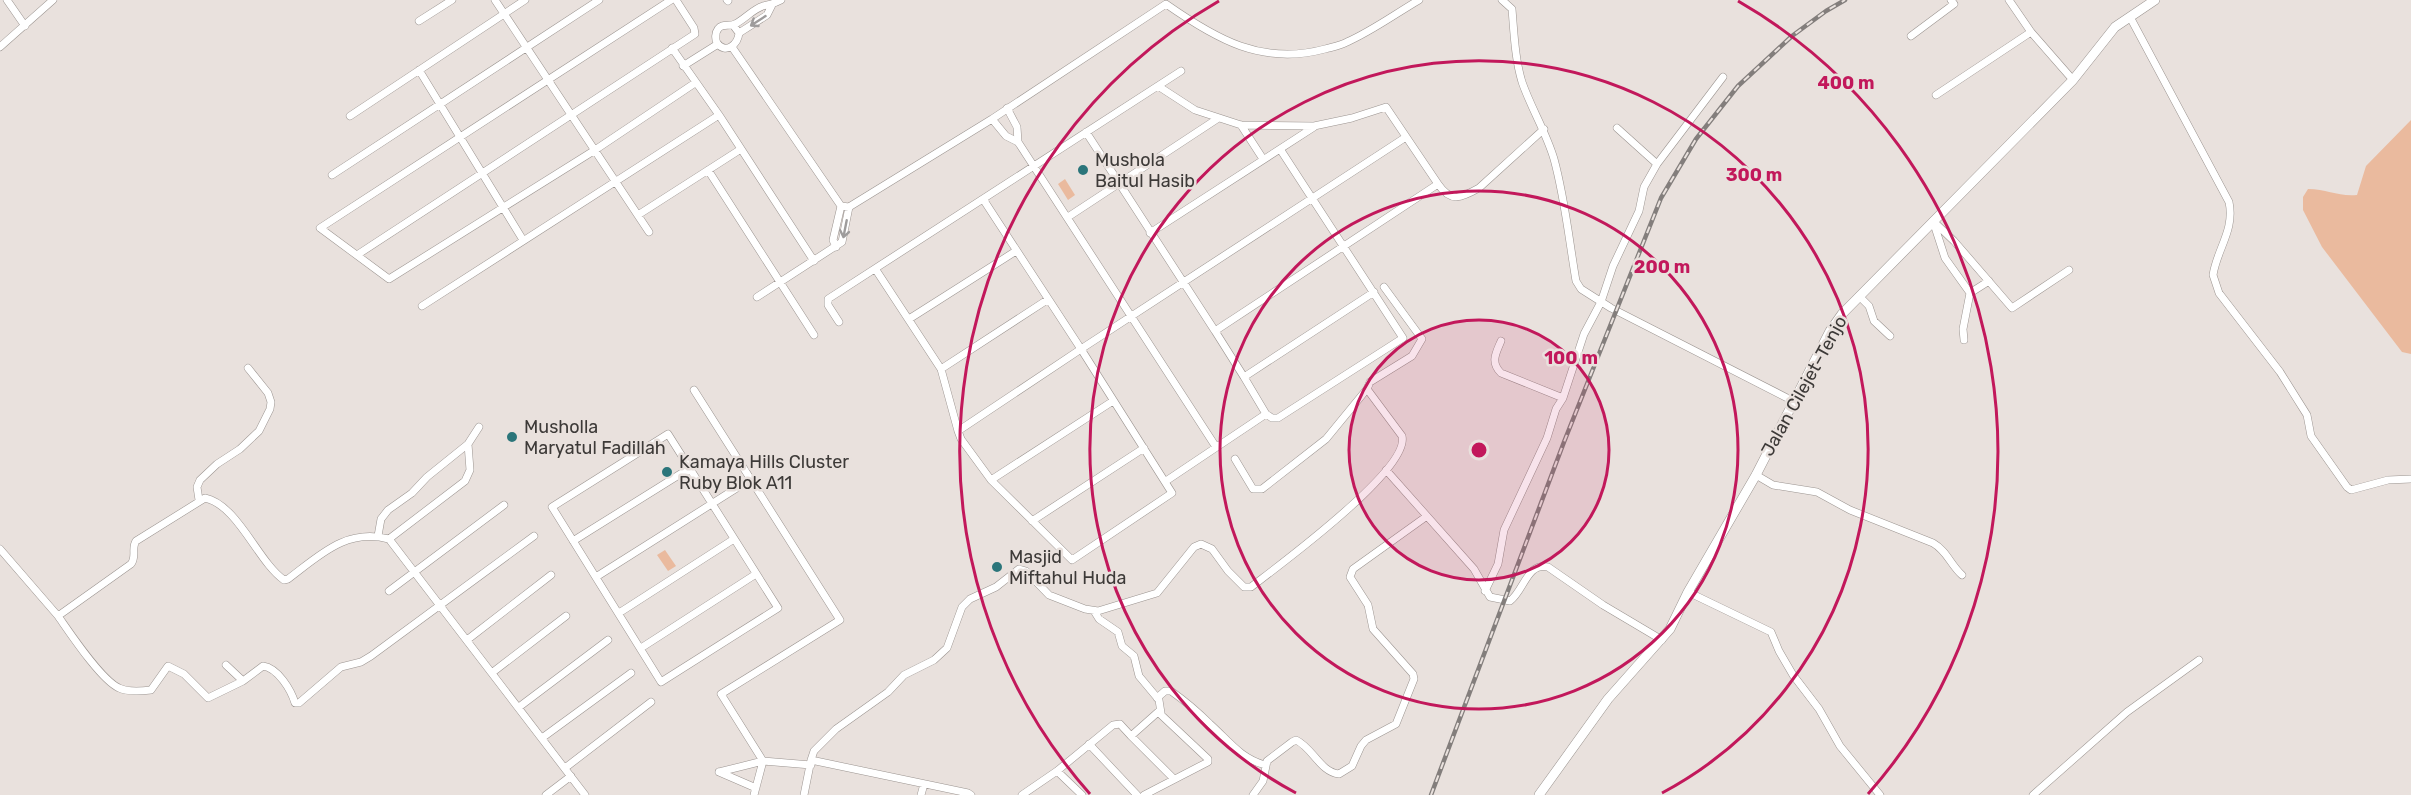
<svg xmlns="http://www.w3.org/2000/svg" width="2411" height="795" font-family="Rubik,sans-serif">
  <rect width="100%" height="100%" fill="#e9e1dd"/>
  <path fill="#eaba9e" d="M 2411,120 L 2411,354 L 2402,352 L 2322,247 L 2303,210 L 2303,197 L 2308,189 C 2327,189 2339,197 2357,195 L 2366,166 Z
    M 1065,179 L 1075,195 L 1068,200 L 1058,184 Z
    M 665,550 L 676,566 L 668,571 L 657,555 Z"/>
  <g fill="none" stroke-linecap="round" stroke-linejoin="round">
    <g stroke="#9b9490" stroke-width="8">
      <path id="minor" d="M 7,0 L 25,26
        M 495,0 L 649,232
        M 671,0 L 320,228 L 389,279 L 595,150 L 695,83
        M 727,0 L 728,1
        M 1502,0 L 1512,9 C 1514,33 1515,59 1522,82 C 1531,108 1546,132 1554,159 C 1565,199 1569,240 1576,281 L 1581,289 L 1611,308 L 1793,401
        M 2009,0 L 2031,32
        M 2130,17 L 2229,202 C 2235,230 2217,249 2213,275 L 2219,293 L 2280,372 L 2307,415 L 2311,436 L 2347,487 L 2351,490 L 2388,480 L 2411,479
        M 419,21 L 452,0
        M 733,25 L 739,33 C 738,44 726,55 717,43 C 715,39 715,33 718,29 C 722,23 729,27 735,24 C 745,19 753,9 763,6 C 770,4 774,4 781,0
        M 739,33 L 767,15 L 772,5
        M 1911,36 L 1954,4 L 1951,0
        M 0,47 L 53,0
        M 732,47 L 841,206 L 833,240 L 836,247
        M 683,66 L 718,44
        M 419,70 L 523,240
        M 1936,95 L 2031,32 L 2073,80
        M 1007,108 L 1017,127 L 1018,142 L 1216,447
        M 719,115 L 814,261
        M 350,116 L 525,0
        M 992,119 L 1006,136 L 1018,142
        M 1241,125 L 1263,159
        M 1086,132 L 1215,331 L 1438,184 L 1386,107 L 1352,118 L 1314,126 L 1241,125 L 1195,110 L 1158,86
        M 1657,164 L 1723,77
        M 708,170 L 814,335
        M 332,175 L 599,0
        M 1438,184 C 1451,203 1461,198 1479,188 L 1544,129
        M 983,199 L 1081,349 L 1406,137
        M 841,206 L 849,207 L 992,119 L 1166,4 C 1216,39 1262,66 1325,49 C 1332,47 1340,46 1347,42 C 1372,31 1395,14 1419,0
        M 638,215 L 741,149
        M 1068,217 L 1217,119
        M 1933,221 L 1954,241 L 2012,308 L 2069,270
        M 1933,221 L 1945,258 L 1970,293 L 1963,329 L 1964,340
        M 1150,233 L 1314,127
        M 357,255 L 695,34 L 694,28 L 676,0
        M 876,270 L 941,369 L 958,431 L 961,439 L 991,480 L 1072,560 L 1172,493 L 1081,349 L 958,431
        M 1970,293 L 1989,281
        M 1859,296 L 1869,306 L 1874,321 L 1890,336
        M 757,297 L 842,242 L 849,207
        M 422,306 L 719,115 L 672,48
        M 909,319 L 1016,251
        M 839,322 L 828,305 L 828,299 L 1181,71
        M 1215,331 L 1244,377 L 1374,292
        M 1501,341 C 1496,353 1490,362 1501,373 L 1563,398
        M 941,369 L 1047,300
        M 694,390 L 840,620 L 721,694 L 763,761 L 719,772
        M 1266,414 L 1272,418 L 1278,418 L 1403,338 L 1280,149
        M 668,434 L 778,608 L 661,682 L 552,507 Z
        M 1235,459 L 1253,489 L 1262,489 L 1326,439 L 1367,389
        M 1386,470 L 1474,569 L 1490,597 L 1510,601 C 1524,591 1527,562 1548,567 L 1603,605 L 1662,640
        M 1756,475 L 1773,485 L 1817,492 L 1850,510 L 1933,543 C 1947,551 1950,564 1962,575
        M 991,480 L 1113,401
        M 1166,481 L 1266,414 L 1244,377
        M 199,500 L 197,487 L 200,480 L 217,464 L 240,449 L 259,431 L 270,409 L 271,402 L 268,393 L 248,368
        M 1032,521 L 1144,448
        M 378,536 L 381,519 L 388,510 L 412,493 L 427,477 L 468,444
        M 389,539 L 465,481 L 470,470 L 468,444 L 479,427
        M 573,541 L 690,468
        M 0,549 L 58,616 L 131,564 C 137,557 131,548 136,541 L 205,498 C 238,505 258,562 284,580 L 288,579 C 320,555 346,528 389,539 L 585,795
        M 596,577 L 751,479
        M 389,591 L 504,505
        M 1485,591 L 1498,564 L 1504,530 L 1547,438 L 1556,409 L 1563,398 L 1584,334 L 1601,302 L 1613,266 L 1639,211 L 1644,187 L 1657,164 L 1617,128
        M 1688,592 L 1771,632 L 1779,651 L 1793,675 L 1819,709 L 1840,746 L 1880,795
        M 1094,611 L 1099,619 L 1118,632 L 1122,646 L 1134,656 L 1139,676 L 1159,700 L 1161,713
        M 619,613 L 734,539
        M 58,616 C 70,633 101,680 119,688 C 127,692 142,691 151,690 L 168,666 L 184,674 L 208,698 L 243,681
        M 467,640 L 551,575
        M 641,648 L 756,574
        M 226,665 L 243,681 L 263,666 C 278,668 291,690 295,703 L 299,703 L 341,667 L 361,662 L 371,656 L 534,536
        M 493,672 L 566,616
        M 1157,698 L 1165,691 L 1171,691 C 1185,701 1198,712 1210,724 C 1229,741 1240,758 1265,765
        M 519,707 L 608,640
        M 1131,736 L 1173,778
        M 542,738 L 631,673
        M 1089,744 L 1137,795
        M 811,760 L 814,751 L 836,729 L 888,692 L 904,675 L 934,660 L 947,648 L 962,607 L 970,599 L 996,587 L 1019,569 L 1026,571 L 1049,595 L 1085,609 L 1098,611 L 1157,593 L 1194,547 L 1201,544 L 1212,549 L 1228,571 L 1244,587 L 1251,587 C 1278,566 1411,469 1402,436 L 1367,389 L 1370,382 L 1412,356 L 1422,339 L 1384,287
        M 565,768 L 651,702
        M 1057,771 L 1082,795
        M 719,772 L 756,788
        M 546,795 L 571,776
        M 754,795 L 763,761 L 811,765
        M 804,795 L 811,760 L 968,793 L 971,795
        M 921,795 L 924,784
        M 1022,795 L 1057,771 L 1113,725 L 1120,724 L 1131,736 L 1158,712 L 1208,759 L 1208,762 L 1144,795
        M 1253,795 L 1263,781 L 1267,761 L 1292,742 L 1296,740 C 1313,748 1320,772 1339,774 L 1352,766 L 1361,746 L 1366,740 L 1396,724 L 1414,679 L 1413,674 L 1373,629 L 1368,605 L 1350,577 L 1353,569 L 1427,516
        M 2033,795 L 2127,712 L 2199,660"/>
    </g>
    <g stroke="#9b9490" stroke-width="10">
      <path id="secondary" d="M 1539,795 L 1608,699 L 1670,629 L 1688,592 L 1756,475 L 1830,331 L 1842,314 L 2073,80 L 2115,27 L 2155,0"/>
    </g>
    <use href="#minor" stroke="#fff" stroke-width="7"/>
    <use href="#secondary" stroke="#fff" stroke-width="9"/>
    <g stroke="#837e7c" stroke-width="4.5">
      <path id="rail" d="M 1431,795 L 1564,442 L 1661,198 L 1696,139 L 1738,86 L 1792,36 L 1826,11 L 1845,0"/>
    </g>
    <use href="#rail" stroke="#e9e1dd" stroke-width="2" stroke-dasharray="7" stroke-linecap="butt"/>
  </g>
  <defs><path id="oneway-shaft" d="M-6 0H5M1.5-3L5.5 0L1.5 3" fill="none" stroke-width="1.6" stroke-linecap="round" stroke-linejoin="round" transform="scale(1.5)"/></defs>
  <g stroke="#9e9c9c">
    <use href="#oneway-shaft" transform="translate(758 21) rotate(147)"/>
    <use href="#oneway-shaft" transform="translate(845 229) rotate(101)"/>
  </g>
  <circle cx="1479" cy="450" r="130" fill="#c2185b" fill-opacity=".12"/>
  <g fill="none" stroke="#c2185b" stroke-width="3">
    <circle cx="1479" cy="450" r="130"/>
    <circle cx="1479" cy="450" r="259"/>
    <path d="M1296 793A389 389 0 1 1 1662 793"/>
    <path d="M1090 794A519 519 0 0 1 1219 1M1738 1A519 519 0 0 1 1868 794"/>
  </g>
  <g fill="#2b757a" stroke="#e9e1dd" stroke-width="2">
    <circle cx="1083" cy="170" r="6"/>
    <circle cx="512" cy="437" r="6"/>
    <circle cx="667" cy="472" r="6"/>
    <circle cx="997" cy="567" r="6"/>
  </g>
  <g text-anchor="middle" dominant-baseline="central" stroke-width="5" stroke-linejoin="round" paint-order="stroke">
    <g font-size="18" fill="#3d3a38" stroke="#e9e1dd" text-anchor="start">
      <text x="1095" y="160">Mushola<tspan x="1095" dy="21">Baitul Hasib</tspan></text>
      <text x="524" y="427">Musholla<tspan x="524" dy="21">Maryatul Fadillah</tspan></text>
      <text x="679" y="462">Kamaya Hills Cluster<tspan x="679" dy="21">Ruby Blok A11</tspan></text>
      <text x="1009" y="557">Masjid<tspan x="1009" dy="21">Miftahul Huda</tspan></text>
    </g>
    <g font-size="18" fill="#3d3a38" stroke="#e9e1dd">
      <text transform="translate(1804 386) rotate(-61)">Jalan Cilejet–Tenjo</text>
    </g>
  </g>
  <circle cx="1479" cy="450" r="9" fill="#c2185b" stroke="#e9e1dd" stroke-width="3"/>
  <g font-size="18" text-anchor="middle" font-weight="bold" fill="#c2185b" stroke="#e9e1dd" stroke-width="5" stroke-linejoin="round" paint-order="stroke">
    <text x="1846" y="89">400 m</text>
    <text x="1754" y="181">300 m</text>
    <text x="1662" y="273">200 m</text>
    <text x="1571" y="364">100 m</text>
  </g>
</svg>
